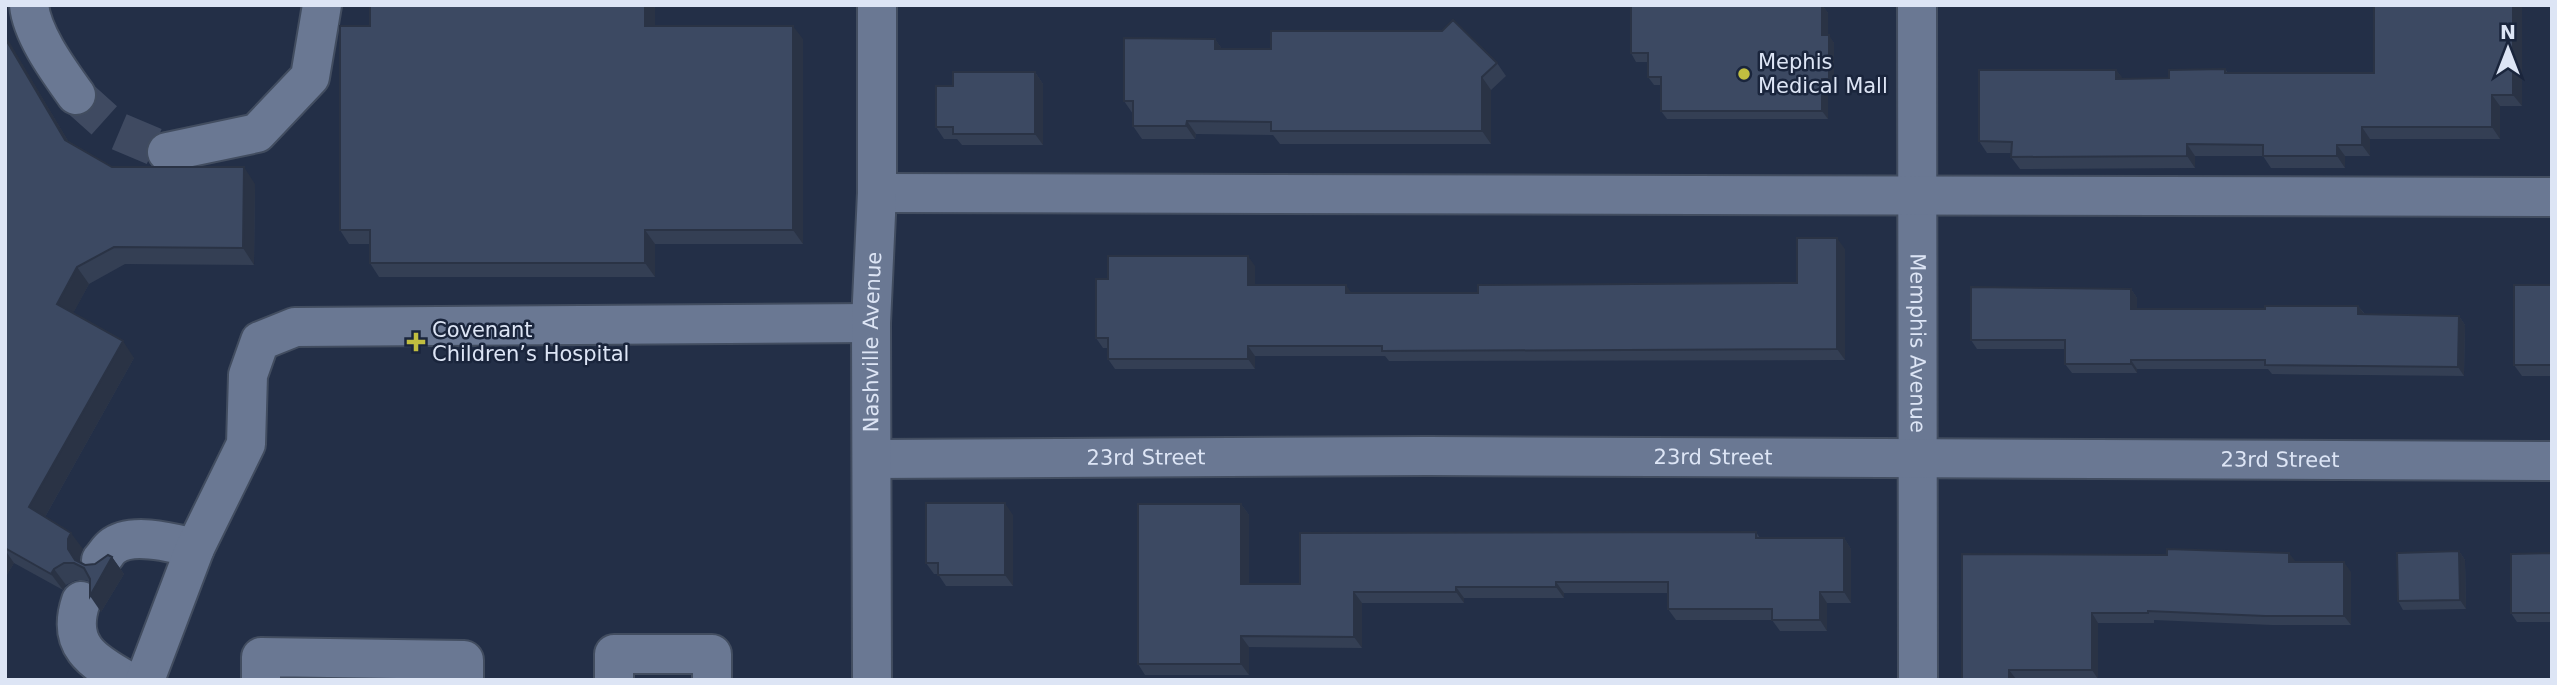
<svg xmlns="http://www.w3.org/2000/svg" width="2557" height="685" font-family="'DejaVu Sans',sans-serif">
  <rect width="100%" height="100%" fill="#232f47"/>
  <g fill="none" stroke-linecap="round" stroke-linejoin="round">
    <path stroke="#3f4a61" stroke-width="38" stroke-dasharray="38 19" stroke-linecap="butt" d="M 76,95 L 115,130 L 167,152"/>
    <g stroke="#424d60" stroke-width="42">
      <g id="minor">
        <path d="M 29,5 C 32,35 59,71 76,95"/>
        <path id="s1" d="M 1917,5 L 1918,680"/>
        <path d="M 167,152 L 257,133 L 310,77 L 322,5"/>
        <path d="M 877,193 L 2552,197"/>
        <path id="s2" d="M 873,459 L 1428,456 L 2552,461"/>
        <path d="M 101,560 C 105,556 108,550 112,547 C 131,531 174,543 195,548"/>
        <path d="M 81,601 C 66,645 92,661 126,680"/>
        <path d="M 145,680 L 195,548 L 246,444 L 248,375 L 260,341 L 295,327 L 871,323"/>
        <path d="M 261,680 L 261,657 L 464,660 L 464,680"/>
        <path d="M 614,680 L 614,654 L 712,654 L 712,680"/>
        <path id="s3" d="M 872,680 L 871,323 L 877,193 L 877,5"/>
      </g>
    </g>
    <use href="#minor" stroke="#6a7893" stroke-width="38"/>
  </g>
  <path fill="#343f54" d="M 370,5 L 653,5 L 655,8 L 655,26 L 803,39 L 803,244 L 655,244 L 655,277 L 379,277 L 370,263 L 370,244 L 349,244 L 340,230 L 370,26 Z
    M 1822,5 L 1828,13 L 1828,35 L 1834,43 L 1834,88 L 1828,88 L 1828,119 L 1667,119 L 1661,111 L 1661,85 L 1654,85 L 1648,77 L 1648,62 L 1636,62 L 1631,53 Z
    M 2522,5 L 2522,106 L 2500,106 L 2500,139 L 2370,139 L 2370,156 L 2345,156 L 2345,168 L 2271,168 L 2263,156 L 2195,156 L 2195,168 L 2020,169 L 2011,157 L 2011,153 L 1987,153 L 1979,141 L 2116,70 L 2123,79 L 2169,78 L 2225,69 L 2228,73 L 2374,73 Z
    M 5,36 L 68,141 L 112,167 L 255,184 L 254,265 L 125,264 L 89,284 L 73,313 L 134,358 L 45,517 L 83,549 L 80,556 L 80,562 L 85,565 L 95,564 L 112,557 L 124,574 L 101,612 L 90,582 L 86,580 L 76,580 L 66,585 L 63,590 L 14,563 L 5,578 Z
    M 1215,39 L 1222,49 L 1497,63 L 1506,76 L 1491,90 L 1491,144 L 1280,144 L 1273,135 L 1196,134 L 1195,139 L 1142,139 L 1133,126 L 1133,114 L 1124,101 Z
    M 1035,72 L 1043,84 L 1043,145 L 962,145 L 957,139 L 944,139 L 936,127 L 953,86 Z
    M 1845,249 L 1845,360 L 1389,361 L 1385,356 L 1255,356 L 1255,369 L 1115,369 L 1108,359 L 1108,348 L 1103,348 L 1096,338 L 1255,266 L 1255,285 L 1351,293 L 1478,293 L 1797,283 Z
    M 2552,285 L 2552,376 L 2522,376 L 2514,365 Z
    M 2131,289 L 2137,298 L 2137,309 L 2265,309 L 2358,306 L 2365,314 L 2459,316 L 2465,325 L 2464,376 L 2272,374 L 2268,369 L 2137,369 L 2137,373 L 2072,373 L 2065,364 L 2065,349 L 1977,349 L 1971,340 Z
    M 1241,504 L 1249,515 L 1249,584 L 1300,584 L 1756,532 L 1760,538 L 1844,538 L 1851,549 L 1851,603 L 1827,603 L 1827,631 L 1780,631 L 1772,620 L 1676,620 L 1668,609 L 1668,593 L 1564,593 L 1564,598 L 1464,598 L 1464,603 L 1362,603 L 1362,648 L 1249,647 L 1249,675 L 1145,675 L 1138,664 Z
    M 1013,515 L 1013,586 L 946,586 L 938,574 L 934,574 L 926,563 Z
    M 2459,551 L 2465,560 L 2466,609 L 2403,610 L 2398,601 Z
    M 2552,553 L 2552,622 L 2517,622 L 2511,613 Z
    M 2167,555 L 2296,562 L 2351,572 L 2351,625 L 2272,625 L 2154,620 L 2154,623 L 2098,623 L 2098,679 L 1962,680 Z"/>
  <path fill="#2a3345" d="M 645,5 L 653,5 L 655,8 L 655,39 L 645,26 Z
    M 1822,5 L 1828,13 L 1828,43 L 1822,35 Z
    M 2513,5 L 2522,5 L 2522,106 L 2513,95 Z
    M 793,26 L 803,39 L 803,244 L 793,230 Z
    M 1829,35 L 1834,43 L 1834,88 L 1829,79 Z
    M 5,36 L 10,43 L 77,156 L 65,140 L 5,38 Z
    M 1215,39 L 1224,52 L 1215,49 Z
    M 2116,70 L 2125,81 L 2116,79 Z
    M 1035,72 L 1043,84 L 1043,145 L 1035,134 Z
    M 1482,77 L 1491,90 L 1491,144 L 1482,131 Z
    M 1822,79 L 1828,88 L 1828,119 L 1822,111 Z
    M 2492,95 L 2500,106 L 2500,139 L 2492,127 Z
    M 1187,121 L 1196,134 L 1195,139 L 1186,126 Z
    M 2362,127 L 2370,139 L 2370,156 L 2362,145 Z
    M 2187,144 L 2195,156 L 2195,168 L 2187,156 Z
    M 2337,145 L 2345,156 L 2345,168 L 2337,156 Z
    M 244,167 L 255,184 L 254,265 L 243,248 Z
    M 645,230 L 655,244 L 655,277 L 645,263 Z
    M 1837,238 L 1845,249 L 1845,360 L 1837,349 Z
    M 1248,256 L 1255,266 L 1255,295 L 1248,285 Z
    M 77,267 L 89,284 L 69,321 L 57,304 Z
    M 1346,285 L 1353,295 L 1346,293 Z
    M 2131,289 L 2137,298 L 2137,318 L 2131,309 Z
    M 2358,306 L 2365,315 L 2358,314 Z
    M 2459,316 L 2465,325 L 2464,376 L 2458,367 Z
    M 123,341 L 134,358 L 41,524 L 29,507 Z
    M 1248,346 L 1255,356 L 1255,369 L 1248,359 Z
    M 2131,360 L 2137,369 L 2137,373 L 2131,364 Z
    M 1005,503 L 1013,515 L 1013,586 L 1005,575 Z
    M 1241,504 L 1249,515 L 1249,595 L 1241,584 Z
    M 71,533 L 83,549 L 80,556 L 80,566 L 68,549 L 68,539 Z
    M 1844,538 L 1851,549 L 1851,603 L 1844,592 Z
    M 5,550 L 14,563 L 5,578 Z
    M 2459,551 L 2465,560 L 2466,609 L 2460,600 Z
    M 2289,553 L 2296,562 L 2296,572 L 2289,562 Z
    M 112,557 L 124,574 L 101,612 L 90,596 Z
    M 2344,562 L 2351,572 L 2351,625 L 2344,616 Z
    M 54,569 L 66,585 L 63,590 L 51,574 Z
    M 1556,582 L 1564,593 L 1564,598 L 1556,587 Z
    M 1456,587 L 1464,598 L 1464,603 L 1456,592 Z
    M 1354,592 L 1362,603 L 1362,648 L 1354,637 Z
    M 1820,592 L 1827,603 L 1827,631 L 1820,620 Z
    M 2092,613 L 2098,623 L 2098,679 L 2092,670 Z
    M 1241,636 L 1249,647 L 1249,675 L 1241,664 Z
    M 2009,670 L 2016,679 L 2009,680 Z"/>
  <path fill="#3c4962" stroke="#2a3345" stroke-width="2" d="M 370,5 L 645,5 L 645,26 L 793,26 L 793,230 L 645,230 L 645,263 L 370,263 L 370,230 L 340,230 L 340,26 L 370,26 Z
    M 1631,5 L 1822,5 L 1822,35 L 1829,35 L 1829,79 L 1822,79 L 1822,111 L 1661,111 L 1661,77 L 1648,77 L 1648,53 L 1631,53 Z
    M 2374,5 L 2513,5 L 2513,95 L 2492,95 L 2492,127 L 2362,127 L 2362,145 L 2337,145 L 2337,156 L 2263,156 L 2263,145 L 2187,144 L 2187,156 L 2011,157 L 2012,142 L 1979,141 L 1979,70 L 2116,70 L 2116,79 L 2169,78 L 2169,70 L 2225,69 L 2225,73 L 2374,73 Z
    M 1453,20 L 1497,63 L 1482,77 L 1482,131 L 1271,131 L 1271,122 L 1187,121 L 1186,126 L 1133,126 L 1133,101 L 1124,101 L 1124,38 L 1215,39 L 1215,49 L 1271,49 L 1271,31 L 1442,31 Z
    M 5,38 L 65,140 L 112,167 L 244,167 L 243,248 L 114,247 L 77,267 L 57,304 L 123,341 L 29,507 L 71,533 L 68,539 L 68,549 L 75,560 L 85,565 L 95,564 L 108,555 L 112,557 L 90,596 L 90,579 L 84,568 L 74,563 L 64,563 L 54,569 L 51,574 L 5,548 Z
    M 953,72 L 1035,72 L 1035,134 L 953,134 L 953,127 L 936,127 L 936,86 L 953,86 Z
    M 1797,238 L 1837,238 L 1837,349 L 1382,351 L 1382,346 L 1248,346 L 1248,359 L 1108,359 L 1108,338 L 1096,338 L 1096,279 L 1108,279 L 1108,256 L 1248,256 L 1248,285 L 1346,285 L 1346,293 L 1478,293 L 1478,285 L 1797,283 Z
    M 2514,285 L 2552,285 L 2552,365 L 2514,365 Z
    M 1971,287 L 2131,289 L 2131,309 L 2265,309 L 2265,306 L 2358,306 L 2358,314 L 2459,316 L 2458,367 L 2265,365 L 2265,360 L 2131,360 L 2131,364 L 2065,364 L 2065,340 L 1971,340 Z
    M 926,503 L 1005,503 L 1005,575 L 938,575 L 938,563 L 926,563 Z
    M 1138,504 L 1241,504 L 1241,584 L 1300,584 L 1300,533 L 1756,532 L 1756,538 L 1844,538 L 1844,592 L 1820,592 L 1820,620 L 1772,620 L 1772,609 L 1668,609 L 1668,582 L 1556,582 L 1556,587 L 1456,587 L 1456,592 L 1354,592 L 1354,637 L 1241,636 L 1241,664 L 1138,664 Z
    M 2167,549 L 2289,553 L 2289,562 L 2344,562 L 2344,616 L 2265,616 L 2148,611 L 2148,613 L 2092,613 L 2092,670 L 2009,670 L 2009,680 L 1962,680 L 1962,554 L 2167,555 Z
    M 2459,551 L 2460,600 L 2398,601 L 2397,553 Z
    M 2552,553 L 2552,613 L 2511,613 L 2511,554 Z"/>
  <g fill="#c1be40" stroke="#1a253c" stroke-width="2.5">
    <circle cx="1744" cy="74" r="7"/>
    <path d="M412.5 331.5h7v7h7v7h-7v7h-7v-7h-7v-7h7z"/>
  </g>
  <g text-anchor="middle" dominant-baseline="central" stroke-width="5" stroke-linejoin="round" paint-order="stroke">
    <g font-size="21" fill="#dde5f5" stroke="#1a253c" text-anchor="start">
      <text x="1758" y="62">Mephis<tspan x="1758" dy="24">Medical Mall</tspan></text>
      <text x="432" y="330">Covenant<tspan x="432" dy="24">Children’s Hospital</tspan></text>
    </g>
    <g font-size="21" fill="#dde5f5" stroke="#1a253c">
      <text stroke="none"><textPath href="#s3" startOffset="338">Nashville Avenue</textPath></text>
      <text stroke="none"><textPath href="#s1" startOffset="338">Memphis Avenue</textPath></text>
      <text stroke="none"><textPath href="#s2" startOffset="840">23rd Street</textPath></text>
      <text stroke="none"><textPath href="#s2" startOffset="273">23rd Street</textPath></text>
      <text stroke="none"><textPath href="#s2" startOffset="1407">23rd Street</textPath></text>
    </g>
  </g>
  <rect width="2557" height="685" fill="none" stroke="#dde5f5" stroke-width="14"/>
  <g transform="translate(2508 49)" stroke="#1a253c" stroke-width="5" paint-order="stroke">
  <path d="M0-5L12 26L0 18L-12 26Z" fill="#dde5f5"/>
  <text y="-10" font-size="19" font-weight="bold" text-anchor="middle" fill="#dde5f5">N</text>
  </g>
</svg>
